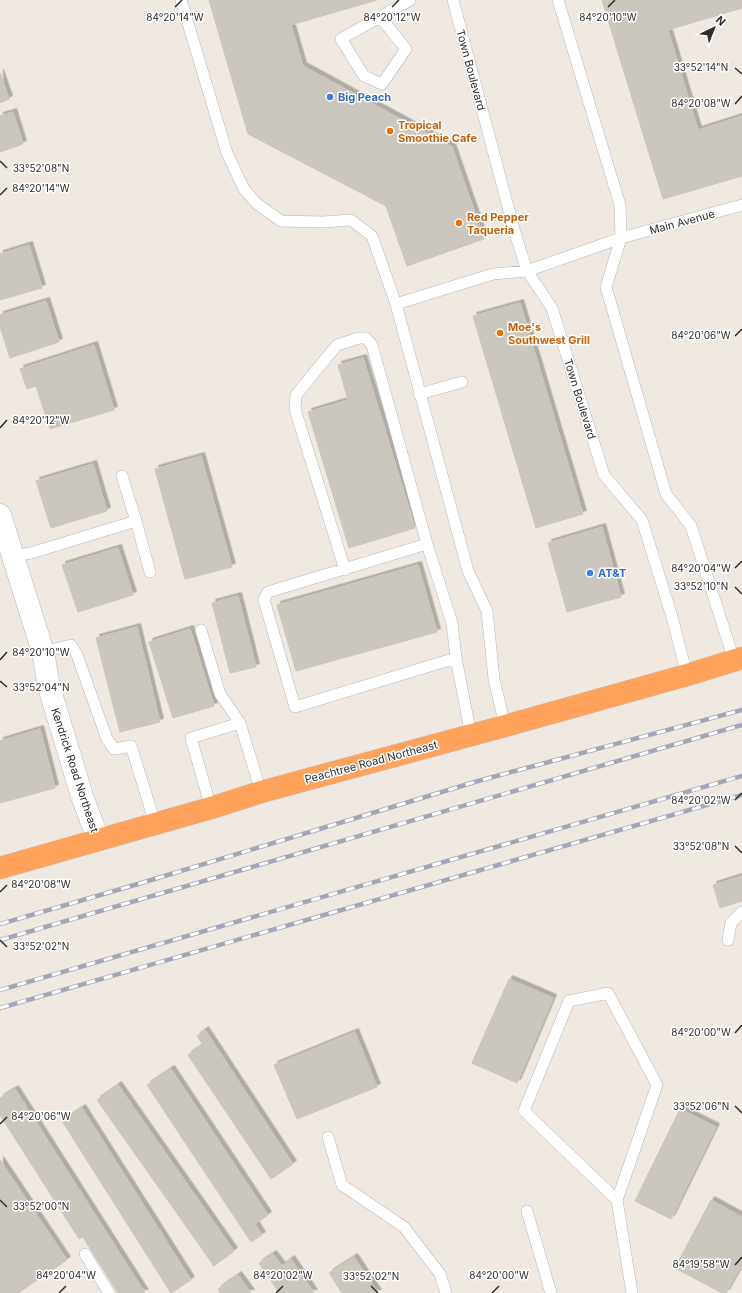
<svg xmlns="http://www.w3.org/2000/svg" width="742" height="1293" font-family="Inter,sans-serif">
  <defs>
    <filter id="shadow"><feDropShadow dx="3.5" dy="-3.5" stdDeviation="0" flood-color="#0004"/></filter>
  </defs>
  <rect width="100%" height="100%" fill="#efe9e1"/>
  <path fill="#cbc7bf" stroke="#cbc5ba" filter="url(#shadow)" d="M 209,0 L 377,0 L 291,25 L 303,66 L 452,147 L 484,239 L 407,266 L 386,206 L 248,134 Z
    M 602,0 L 742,0 L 742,8 L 668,30 L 698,130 L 742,116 L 742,176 L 663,199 Z
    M 0,73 L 9,99 L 0,103 Z
    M 13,112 L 23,144 L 0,152 L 0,116 Z
    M 29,245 L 42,288 L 0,300 L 0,254 Z
    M 46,301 L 59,342 L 10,358 L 0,327 L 0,315 Z
    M 520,303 L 583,514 L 536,528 L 473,316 Z
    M 94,345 L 114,410 L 50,429 L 36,386 L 27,389 L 20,369 Z
    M 363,358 L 415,528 L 349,548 L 308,412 L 348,400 L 338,365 Z
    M 201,456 L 232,567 L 185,579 L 155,469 Z
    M 93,464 L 107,511 L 51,528 L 36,481 Z
    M 602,527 L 621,597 L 567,612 L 548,543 Z
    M 118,548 L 133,595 L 78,612 L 62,565 Z
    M 418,565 L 437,632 L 296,671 L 277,605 Z
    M 238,596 L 256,667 L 230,673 L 212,603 Z
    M 137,627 L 160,722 L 120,732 L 96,638 Z
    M 190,629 L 214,706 L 173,718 L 149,642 Z
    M 40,729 L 55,788 L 0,803 L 0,741 Z
    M 742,876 L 742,901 L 720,908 L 713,885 Z
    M 509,979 L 553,998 L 517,1083 L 472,1063 Z
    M 205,1030 L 293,1164 L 271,1179 L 188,1055 L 203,1045 L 197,1036 Z
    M 355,1032 L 377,1087 L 297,1119 L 274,1065 Z
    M 171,1069 L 268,1215 L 255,1224 L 262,1235 L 251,1242 L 147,1085 Z
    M 118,1085 L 234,1251 L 214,1266 L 97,1100 Z
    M 15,1089 L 145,1293 L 118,1293 L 83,1237 L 79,1239 L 0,1115 L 0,1098 Z
    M 82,1108 L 191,1280 L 171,1293 L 62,1121 Z
    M 680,1109 L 716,1127 L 671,1219 L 635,1201 Z
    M 0,1160 L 67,1260 L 18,1293 L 0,1293 Z
    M 711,1200 L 742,1217 L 742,1264 L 726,1293 L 722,1293 L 675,1268 Z
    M 273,1254 L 282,1266 L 291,1259 L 314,1293 L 279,1293 L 259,1263 Z
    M 354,1257 L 378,1293 L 342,1293 L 329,1273 Z
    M 238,1275 L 251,1293 L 220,1293 L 218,1289 Z"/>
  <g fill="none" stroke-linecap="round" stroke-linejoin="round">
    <g stroke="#b4b7c1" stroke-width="12">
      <path id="lane" d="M 181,0 L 227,153 L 244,189 L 257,204 L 281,221 L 323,222 L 351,220 L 372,236 L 396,304 L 468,571 L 487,611 L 494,679 L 505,726
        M 453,0 L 515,233 L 527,271 L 552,308 L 604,475 L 642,520 L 672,617 L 687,675
        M 558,0 L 620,205 L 621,238 L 606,287 L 666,494 L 691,526 L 734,660
        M 380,17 L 406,49 L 382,84 L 364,76 L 341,39 L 410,0
        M 396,304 L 493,274 L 527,271 L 621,238 L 742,205
        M 419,394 L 462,382
        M 122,476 L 136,521
        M 427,544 L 268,592 L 264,600 L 295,707 L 456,658
        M 12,556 L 31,553 L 136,521 L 150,572
        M 345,570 L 295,409 L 296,395 L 337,345 L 359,338 L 366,338 L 372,345 L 427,544 L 452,623 L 456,658 L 471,735
        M 201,630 L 220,694 L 240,723 L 261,792
        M 43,652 L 71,645 L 77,655 L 107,739 L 114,749 L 131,746 L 155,823
        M 211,808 L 191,738 L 240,723
        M 728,940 L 731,923 L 742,912
        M 328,1137 L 342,1185 L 404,1227 L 440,1274 L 446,1293
        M 617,1200 L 524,1111 L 569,1001 L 608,993 L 657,1085 L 617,1200 L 632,1293
        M 527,1211 L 551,1293
        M 85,1254 L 109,1293"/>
    </g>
    <g stroke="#b4b7c1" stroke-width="23">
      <path id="street" d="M 0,515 L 43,652 L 49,687 L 82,796 L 98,839"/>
    </g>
    <g stroke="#c9c9c9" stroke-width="23">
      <path id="highway" d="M 0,868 L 211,808 L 261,792 L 505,726 L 687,675 L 742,658"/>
    </g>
    <use href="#lane" stroke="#fff" stroke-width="11"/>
    <use href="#street" stroke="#fff" stroke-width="22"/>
    <use href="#highway" stroke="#ffa35c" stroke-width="22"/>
    <g stroke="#a3a6b8" stroke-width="4.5">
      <path id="rail" d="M 0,924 L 138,884 L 478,781 L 742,710
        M 0,940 L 742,725
        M 0,990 L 742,776
        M 0,1008 L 742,795"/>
    </g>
    <use href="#rail" stroke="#fff" stroke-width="3" stroke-dasharray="9" stroke-linecap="butt"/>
  </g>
  <path fill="none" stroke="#2e2e2e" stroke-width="1.5" d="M 175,7 L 182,0M 392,7 L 399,0M 608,7 L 615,0M 735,68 L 742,74M 735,104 L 742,96M 0,161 L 7,168M 0,195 L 7,188M 735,336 L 742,329M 0,428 L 7,420M 735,568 L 742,561M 735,587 L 742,594M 0,660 L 7,652M 0,681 L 7,687M 735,800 L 742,793M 735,846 L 742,853M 0,892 L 7,885M 0,940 L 7,947M 735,1033 L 742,1025M 735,1106 L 742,1113M 0,1124 L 7,1117M 0,1200 L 7,1207M 735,1265 L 742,1257M 371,1286 L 378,1293M 59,1293 L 66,1286M 276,1293 L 283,1286M 492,1293 L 499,1286"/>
  <g fill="#3f7fe0" stroke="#fff" stroke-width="1.5">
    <circle cx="330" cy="97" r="4"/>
    <circle cx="590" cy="573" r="4"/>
  </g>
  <g fill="#e8710a" stroke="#fff" stroke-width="1.5">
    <circle cx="390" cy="131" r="4"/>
    <circle cx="459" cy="223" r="4"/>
    <circle cx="500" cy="333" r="4"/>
  </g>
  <g text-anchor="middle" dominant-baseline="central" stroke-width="3" stroke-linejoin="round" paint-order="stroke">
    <g font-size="11" fill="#2e2e2e" stroke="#fff">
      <text transform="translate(471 70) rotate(75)">Town Boulevard</text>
      <text transform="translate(682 222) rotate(-15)">Main Avenue</text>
      <text transform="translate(580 399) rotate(73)">Town Boulevard</text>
      <text transform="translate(371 762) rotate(-15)">Peachtree Road Northeast</text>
      <text transform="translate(75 770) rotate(72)">Kendrick Road Northeast</text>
    </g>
    <g font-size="11" font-weight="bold" fill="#366cbe" stroke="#fff" text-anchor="start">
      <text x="338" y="97">Big Peach</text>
      <text x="598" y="573">AT&amp;T</text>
    </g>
    <g font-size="11" font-weight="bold" fill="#c56008" stroke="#fff" text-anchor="start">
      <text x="398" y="125">Tropical<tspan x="398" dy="13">Smoothie Cafe</tspan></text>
      <text x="467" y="217">Red Pepper<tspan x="467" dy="13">Taqueria</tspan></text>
      <text x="508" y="327">Moe's<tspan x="508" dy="13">Southwest Grill</tspan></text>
    </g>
  </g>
  <g font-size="10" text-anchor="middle" fill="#2e2e2e" stroke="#fff" stroke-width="3" stroke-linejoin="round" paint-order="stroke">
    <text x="392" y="21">84°20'12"W</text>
    <text x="608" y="21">84°20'10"W</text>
    <text x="175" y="21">84°20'14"W</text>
    <text x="701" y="71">33°52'14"N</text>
    <text x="701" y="107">84°20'08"W</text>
    <text x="41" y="172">33°52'08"N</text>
    <text x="41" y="192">84°20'14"W</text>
    <text x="701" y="339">84°20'06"W</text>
    <text x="41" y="424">84°20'12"W</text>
    <text x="701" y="572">84°20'04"W</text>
    <text x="701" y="590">33°52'10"N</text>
    <text x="41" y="656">84°20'10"W</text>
    <text x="41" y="691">33°52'04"N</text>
    <text x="701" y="804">84°20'02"W</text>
    <text x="701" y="850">33°52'08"N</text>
    <text x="41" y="888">84°20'08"W</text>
    <text x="41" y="950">33°52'02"N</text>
    <text x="701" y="1036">84°20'00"W</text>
    <text x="701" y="1110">33°52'06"N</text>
    <text x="41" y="1120">84°20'06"W</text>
    <text x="41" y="1210">33°52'00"N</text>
    <text x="701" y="1268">84°19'58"W</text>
    <text x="66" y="1279">84°20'04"W</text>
    <text x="283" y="1279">84°20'02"W</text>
    <text x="499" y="1279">84°20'00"W</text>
    <text x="371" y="1280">33°52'02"N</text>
  </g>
  <g transform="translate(714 28) rotate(43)" stroke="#ffffff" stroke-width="3" paint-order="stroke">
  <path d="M0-3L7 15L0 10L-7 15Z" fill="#2e2e2e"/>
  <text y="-6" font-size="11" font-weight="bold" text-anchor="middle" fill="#2e2e2e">N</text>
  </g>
</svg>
